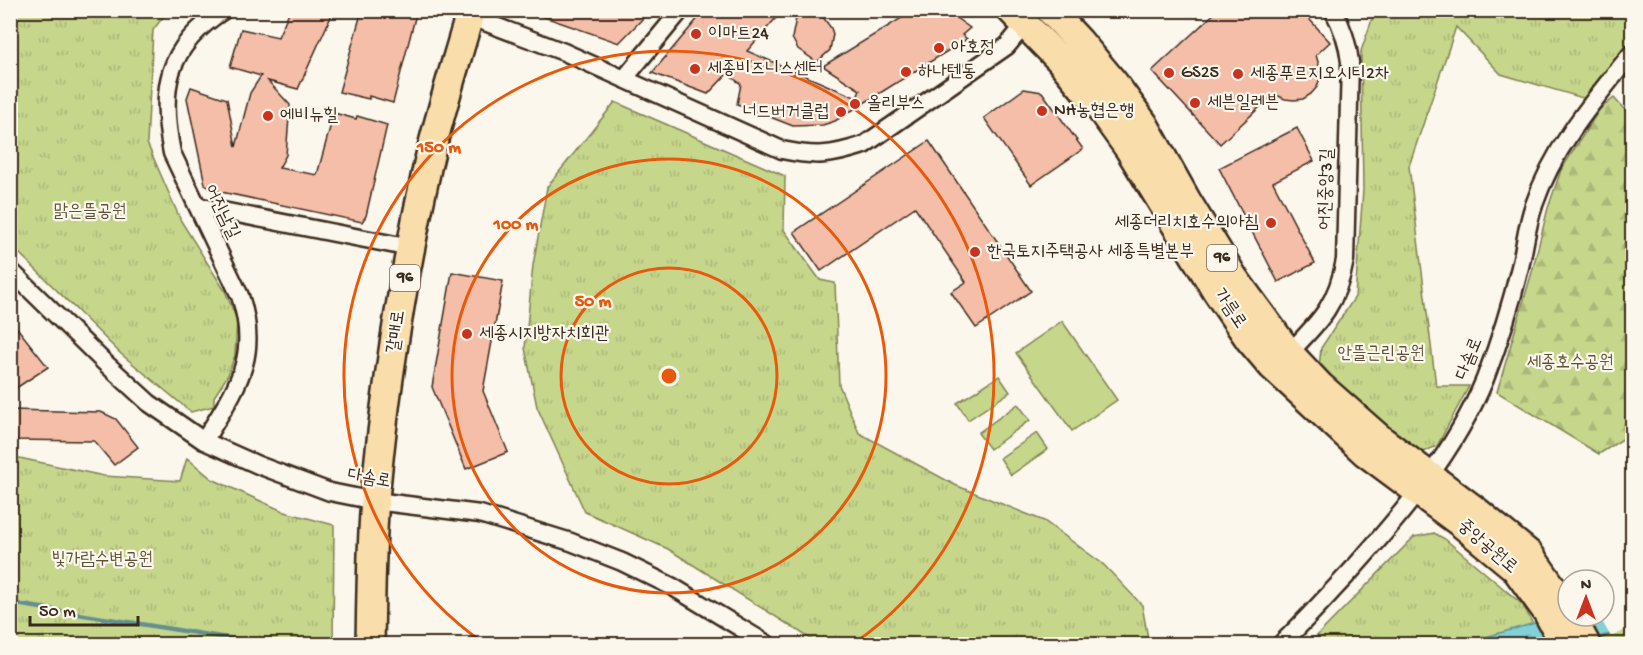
<svg xmlns="http://www.w3.org/2000/svg" width="1643" height="655" font-family="'Gochi Hand','Poor Story',sans-serif">
  <defs>
    <pattern id="grass-tufts" width="24" height="20" patternUnits="userSpaceOnUse" patternTransform="scale(1.5)"><rect width="24" height="20" fill="#c6d68b"/><path d="M3 7l-1-3M5 7V3M7 7l1-3M15 17l-1-3M17 17v-4M19 17l1-3" fill="none" stroke="#abb878"/></pattern>
    <pattern id="forest-firs" width="22" height="20" patternUnits="userSpaceOnUse" patternTransform="scale(1.5)"><rect width="22" height="20" fill="#c6d68b"/><path d="M5 1l3.5 6h-7zM16 11l3.5 6h-7z" fill="#abb878"/></pattern>
    <pattern id="water-ripples" width="26" height="14" patternUnits="userSpaceOnUse" patternTransform="scale(1.5)"><rect width="26" height="14" fill="#81d2d7"/><path d="M2 4q2-2 4 0t4 0M15 11q2-2 4 0t4 0" fill="none" stroke="#70b4b8"/></pattern>
  </defs>
  <rect width="100%" height="100%" fill="#fbf7ec"/>
  <filter id="ink" filterUnits="userSpaceOnUse"><feTurbulence type="fractalNoise" baseFrequency=".0167" numOctaves="2"/><feDisplacementMap in="SourceGraphic" scale="12" xChannelSelector="R" yChannelSelector="G"/><feConvolveMatrix kernelMatrix="1 2 1 2 8 2 1 2 1" color-interpolation-filters="sRGB"/></filter>
  <g filter="url(#ink)">
    <path fill="url(#grass-tufts)" stroke="#808054" stroke-width="1.5" d="M 10,11 L 168,11 L 153,30 L 147,143 L 181,221 L 225,291 L 237,320 L 235,355 L 228,375 L 214,397 L 214,406 L 191,412 L 121,354 L 11,245 Z
      M 1375,11 L 1632,11 L 1632,40 L 1586,99 L 1501,74 L 1456,27 L 1409,166 L 1436,386 L 1469,386 L 1437,446 L 1416,455 L 1319,368 L 1321,348 L 1355,297 L 1363,190 L 1361,51 Z
      M 615,102 L 785,176 L 784,230 L 820,280 L 835,283 L 839,385 L 859,433 L 955,485 L 1044,521 L 1103,564 L 1142,605 L 1149,644 L 819,644 L 668,549 L 585,512 L 537,407 L 525,348 L 533,265 L 547,187 Z
      M 10,456 L 104,476 L 180,481 L 187,458 L 212,479 L 285,512 L 334,525 L 333,644 L 11,644 Z
      M 1434,533 L 1445,539 L 1523,605 L 1543,644 L 1309,644 L 1414,537 Z
      M 1632,624 L 1632,644 L 1601,644 L 1599,640 Z"/>
    <path fill="url(#forest-firs)" stroke="#808054" stroke-width="1.5" d="M 1614,98 L 1632,118 L 1632,433 L 1599,454 L 1497,392 L 1532,272 L 1548,208 L 1561,170 L 1599,110 Z"/>
    <path fill="#c6d68b" stroke="#808054" stroke-width="1.5" d="M 1062,321 L 1117,400 L 1072,431 L 1016,353 Z
      M 999,376 L 1010,392 L 968,420 L 957,403 Z
      M 1018,404 L 1030,420 L 990,449 L 978,433 Z
      M 1037,433 L 1048,449 L 1011,475 L 1000,458 Z"/>
    <path fill="url(#water-ripples)" stroke="#658f8d" stroke-width="1.5" d="M 1632,571 L 1632,624 L 1587,644 L 1461,644 L 1535,623 L 1568,606 L 1568,616 L 1604,616 L 1604,587 Z"/>
    <path fill="#fbf7ec" d="M 1626,572 L 1632,583 L 1632,627 L 1611,637 L 1599,616 L 1604,616 L 1604,583 Z"/>
    <g fill="none" stroke-linecap="round" stroke-linejoin="round">
      <path stroke="#658f8d" stroke-width="4.5" d="M 10,603 L 264,644"/>
    </g>
    <path fill="#f5bea9" stroke="#3b2a1e" stroke-width="1.5" d="M 290,10 L 334,10 L 298,89 L 268,81 L 290,105 L 286,155 L 279,168 L 317,175 L 334,113 L 356,119 L 357,116 L 387,125 L 366,216 L 362,222 L 212,190 L 205,184 L 187,98 L 191,87 L 227,99 L 236,147 L 250,93 L 261,76 L 230,67 L 241,29 L 278,37 Z
      M 362,10 L 417,10 L 393,103 L 369,96 L 369,99 L 339,92 Z
      M 530,10 L 651,10 L 619,43 L 530,12 Z
      M 705,10 L 783,10 L 747,51 L 857,98 L 860,90 L 823,66 L 905,16 L 897,10 L 945,10 L 970,28 L 962,35 L 967,39 L 835,121 L 823,125 L 793,126 L 737,104 L 741,84 L 727,74 L 708,94 L 652,73 Z
      M 1218,10 L 1301,10 L 1330,42 L 1316,55 L 1320,69 L 1320,78 L 1317,87 L 1311,94 L 1303,99 L 1294,100 L 1285,99 L 1274,94 L 1220,144 L 1152,71 Z
      M 810,14 L 823,17 L 831,28 L 833,34 L 830,50 L 817,62 L 798,49 L 792,38 L 796,18 Z
      M 1024,89 L 1042,92 L 1083,149 L 1031,185 L 984,118 Z
      M 1297,128 L 1314,161 L 1273,182 L 1315,263 L 1278,282 L 1219,168 Z
      M 929,141 L 1031,291 L 976,328 L 951,292 L 966,282 L 915,207 L 821,271 L 794,232 Z
      M 452,272 L 503,281 L 483,391 L 508,452 L 466,469 L 432,387 Z
      M 10,319 L 48,367 L 10,392 Z
      M 10,410 L 101,412 L 116,419 L 138,447 L 114,465 L 94,441 L 10,440 Z"/>
    <g fill="none" stroke-linecap="round" stroke-linejoin="round">
      <g stroke="#3b2a1e" stroke-width="21">
        <path id="street" d="M 469,16 L 564,52 L 782,150 C 816,157 830,156 864,145 L 1007,46 L 1026,23
          M 624,79 L 681,10
          M 197,206 L 411,248
          M 10,270 L 103,361 L 149,403 L 204,441 L 258,465 L 330,492 L 375,501 L 480,514 L 571,542 L 622,562 L 673,587 L 767,644
          M 1289,353 C 1320,321 1337,305 1345,260 L 1350,62 C 1348,43 1343,28 1333,10
          M 204,441 C 235,389 261,359 240,296 L 172,153 C 159,89 166,47 224,10
          M 1281,644 C 1305,621 1327,596 1350,572 C 1402,514 1455,452 1485,379 C 1499,343 1511,305 1520,267 C 1525,246 1527,224 1534,205 C 1554,146 1594,100 1632,53"/>
      </g>
      <g stroke="#3b2a1e" stroke-width="32">
        <path id="primary" d="M 1011,10 L 1059,59 L 1098,106 L 1129,149 L 1217,292 L 1249,339 L 1272,366 L 1366,453 L 1463,525 L 1515,568 L 1547,612 L 1564,644
          M 1050,10 L 1079,41 L 1114,83 L 1144,124 L 1187,201 L 1234,278 L 1289,353 L 1320,386 L 1379,438 L 1475,510 L 1530,555 L 1568,610
          M 1571,616 L 1586,644
          M 370,644 C 371,596 371,548 375,499 C 385,388 403,277 427,168 C 439,115 456,63 471,10"/>
      </g>
      <use href="#street" stroke="#fbf7ec" stroke-width="16"/>
      <use href="#primary" stroke="#f9deab" stroke-width="27"/>
    </g>
  </g>
  <g fill="none" stroke="#e8590c" stroke-width="3">
    <circle cx="669" cy="376" r="108"/>
    <circle cx="669" cy="376" r="217"/>
    <path d="M485 644A325 325 0 1 1 853 644"/>
  </g>
  <g fill="#c8321e" stroke="#fbf7ec" stroke-width="2">
    <circle cx="696" cy="34" r="6"/>
    <circle cx="939" cy="48" r="6"/>
    <circle cx="695" cy="69" r="6"/>
    <circle cx="906" cy="72" r="6"/>
    <circle cx="1169" cy="73" r="6"/>
    <circle cx="1238" cy="74" r="6"/>
    <circle cx="1195" cy="103" r="6"/>
    <circle cx="855" cy="104" r="6"/>
    <circle cx="1042" cy="111" r="6"/>
    <circle cx="841" cy="112" r="6"/>
    <circle cx="268" cy="116" r="6"/>
    <circle cx="1271" cy="223" r="6"/>
    <circle cx="975" cy="252" r="6"/>
    <circle cx="467" cy="334" r="6"/>
  </g>
  <g text-anchor="middle" dominant-baseline="central" stroke-width="4.5" stroke-linejoin="round" paint-order="stroke">
    <g fill="#fbf7ec" stroke="#75685c" stroke-width="1.5">
      <rect x="1207" y="245" width="30" height="26" rx="4.5"/>
      <rect x="390" y="265" width="30" height="26" rx="4.5"/>
    </g>
    <g font-size="16" font-weight="bold" fill="#3b2a1e">
      <text x="1222" y="258">96</text>
      <text x="405" y="278">96</text>
    </g>
    <g font-size="18" fill="#3b2a1e" stroke="#fbf7ec" text-anchor="start">
      <text x="708" y="34">이마트24</text>
      <text x="951" y="48">아호정</text>
      <text x="707" y="69">세종비즈니스센터</text>
      <text x="918" y="72">하나텐동</text>
      <text x="1181" y="73">GS25</text>
      <text x="1250" y="74">세종푸르지오시티2차</text>
      <text x="1207" y="103">세븐일레븐</text>
      <text x="867" y="104">올리부스</text>
      <text x="1054" y="111">NH농협은행</text>
      <text x="829" y="112" text-anchor="end">너드버거클럽</text>
      <text x="280" y="116">에비뉴힐</text>
      <text x="1259" y="223" text-anchor="end">세종더리치호수의아침</text>
      <text x="987" y="252">한국토지주택공사 세종특별본부</text>
      <text x="479" y="334">세종시지방자치회관</text>
    </g>
    <g font-size="18" fill="#3b2a1e" stroke="#fbf7ec">
      <text transform="translate(1327 189) rotate(-88)">어진중앙3길</text>
      <text transform="translate(221 212) rotate(64)">어진남길</text>
      <text transform="translate(1229 309) rotate(56)">가름로</text>
      <text transform="translate(397 332) rotate(-82)">갈매로</text>
      <text transform="translate(1470 359) rotate(-68)">다솜로</text>
      <text transform="translate(369 479) rotate(10)">다솜로</text>
      <text transform="translate(1487 547) rotate(41)">중앙공원로</text>
    </g>
    <g font-size="18" fill="#5e5539" stroke="#fbf7ec">
      <text x="90" y="212">맑은뜰공원</text>
      <text x="1381" y="354">안뜰근린공원</text>
      <text x="1570" y="363">세종호수공원</text>
      <text x="102" y="560">빛가람수변공원</text>
    </g>
  </g>
  <circle cx="669" cy="376" r="9" fill="#e8590c" stroke="#fbf7ec" stroke-width="3"/>
  <g font-size="18" text-anchor="middle" font-weight="bold" fill="#e8590c" stroke="#fbf7ec" stroke-width="4.5" stroke-linejoin="round" paint-order="stroke">
    <text x="439" y="152">150 m</text>
    <text x="516" y="229">100 m</text>
    <text x="593" y="306">50 m</text>
  </g>
  <rect width="1643" height="655" fill="none" stroke="#fbf7ec" stroke-width="36"/>
  <rect x="18" y="18" width="1607" height="619" fill="none" stroke="#3b2a1e" stroke-width="2" filter="url(#ink)"/>
  <g transform="translate(1586 598)"><circle r="28" fill="#fbf7ec" stroke="#aea59a" stroke-width="1.5"/>
  <path d="M0-4.5L10 22L0 15L-10 22Z" fill="#c8321e"/>
  <text y="-9" font-size="16" font-weight="bold" text-anchor="middle" fill="#3b2a1e">N</text>
  </g>
  <path d="M30 616v9h108v-9" fill="none" stroke="#3b2a1e" stroke-width="3"/>
  <text x="39" y="616" font-size="18" fill="#3b2a1e" stroke="#fbf7ec" stroke-width="4.5" paint-order="stroke">50 m</text>
</svg>
